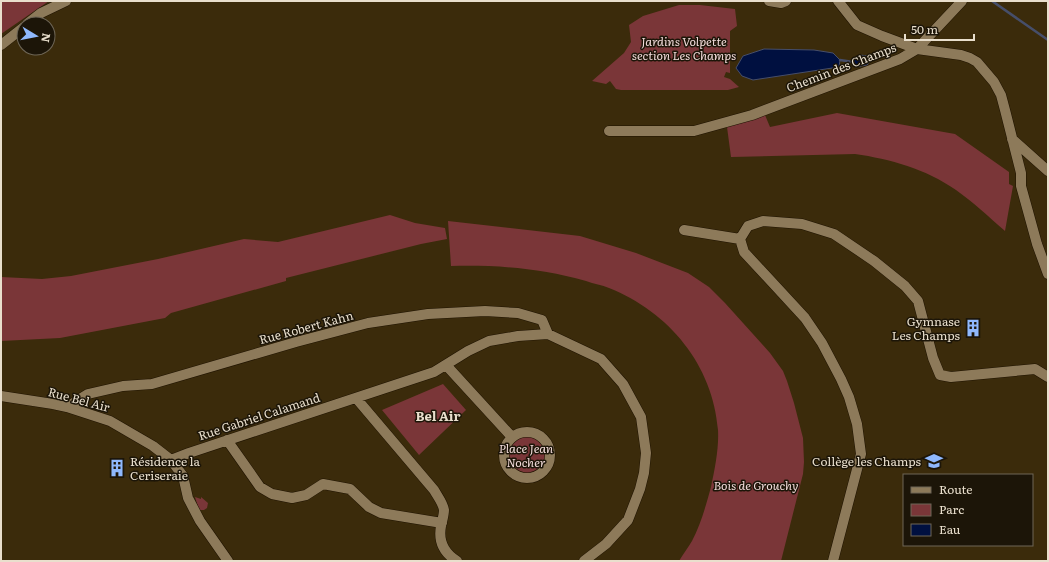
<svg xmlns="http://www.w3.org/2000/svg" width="1049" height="562" font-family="Literata,serif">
  <rect width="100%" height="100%" fill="#3b2b0b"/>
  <path fill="#7a3638" d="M 1,1 L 49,1 L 1,34 Z
    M 679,5 L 700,5 L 735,9 L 737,26 L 730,31 L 730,73 L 726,72 L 724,77 L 730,79 L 739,87 L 728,90 L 621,90 L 616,89 L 610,81 L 606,84 L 592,81 L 624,53 L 631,42 L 629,25 L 643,16 Z
    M 837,113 L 955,134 L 1009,172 L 1009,184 L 1013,186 L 1005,231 C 989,217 973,202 956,190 C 926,169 890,159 855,154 L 731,157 L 727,127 L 765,115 L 770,127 Z
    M 390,215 L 415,223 L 445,228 L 447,239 L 421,244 L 286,278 L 286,281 L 171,313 L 165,318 L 60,338 L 1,341 L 1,277 L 42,279 L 71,276 L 158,259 L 244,239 L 278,242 Z
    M 448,221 L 580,236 L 636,253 L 688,273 L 709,287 L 725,303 L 770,353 L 783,371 L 787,381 L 794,403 L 803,438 L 804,462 L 803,474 L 781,561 L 679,561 C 683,554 688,548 692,541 C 701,524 706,505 711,487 C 715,468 719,448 718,430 C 713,365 669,312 609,288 C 602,285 594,284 586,281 C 540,268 499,265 451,266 Z
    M 443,384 L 466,410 L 419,455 L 382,410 Z
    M507 455a19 19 0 1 1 38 0a19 19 0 1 1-38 0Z
    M 195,497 L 201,499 L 201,497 L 208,503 L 207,508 L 204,510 L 199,510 Z"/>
  <path fill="#001040" stroke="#464e6a" d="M 764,49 L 814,50 L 833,53 L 840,60 L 839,67 L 753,80 L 742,76 L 736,68 L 743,56 Z
    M 860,55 L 875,57 L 867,65 L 855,67 L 852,60 Z"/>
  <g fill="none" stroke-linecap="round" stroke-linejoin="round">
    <path stroke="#464e6a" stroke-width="2.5" d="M 992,1 L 1048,40
      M 840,60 L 853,62"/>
    <g stroke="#1f1300" stroke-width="11">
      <path id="minor" d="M 769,1 L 781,3 L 786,1
        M 838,1 L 857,25 L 882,36 L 917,49 L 961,55 L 970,58 L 977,62 L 994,82 L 1001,95 L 1005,110 L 1021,173 L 1021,186 L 1037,244 L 1048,274
        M 27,24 L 41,13 L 66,1
        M 1,45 L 24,27
        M 609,131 L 694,131 L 752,115 L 900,59 L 917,49 L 962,1
        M 1012,139 L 1048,171
        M 684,230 L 740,239
        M 446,365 L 512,437
        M 1,396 L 53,404 L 67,407 L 110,421 L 153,446 L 171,460 L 183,476 L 188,498 L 200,521 L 228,561
        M 356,398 L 434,490 C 438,497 443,503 444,510 C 444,515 442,521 441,526 C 438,542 444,553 457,561
        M 67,407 L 88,394 L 123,386 L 152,384 L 296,342 L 368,323 L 428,314 L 485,311 L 518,313 L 542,320 L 548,334
        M504 455a23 23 0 1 1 46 0a23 23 0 1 1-46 0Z
        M 227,440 L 260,487 L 272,494 L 292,498 L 306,495 L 323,484 L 350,489 L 369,507 L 381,513 L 442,523
        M 171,460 L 189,453 L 434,372 L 468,351 L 489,341 L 518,336 L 548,334 L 601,359 L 623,384 L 641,417 L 646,453 L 644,473 L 640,489 L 628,520 L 606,544 L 584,561
        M 833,561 L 861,454 L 857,424 L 849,397 L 841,379 L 822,343 L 805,318 L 744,252 L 740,239 L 748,226 L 763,221 L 802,224 L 834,234 L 874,261 L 905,286 L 918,301 L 933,358 L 940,375 L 951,377 L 1035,369 L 1048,377"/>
    </g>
    <use href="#minor" stroke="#8d7a5a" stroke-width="10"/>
  </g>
  <defs>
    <g id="building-bare" transform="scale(1.38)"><path d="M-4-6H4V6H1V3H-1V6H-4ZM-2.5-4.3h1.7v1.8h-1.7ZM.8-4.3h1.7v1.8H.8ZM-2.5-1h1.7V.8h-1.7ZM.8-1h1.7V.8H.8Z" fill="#8fb8fd" stroke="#1c1508" stroke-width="2.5" paint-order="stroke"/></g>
    <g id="school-bare" transform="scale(1.38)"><path d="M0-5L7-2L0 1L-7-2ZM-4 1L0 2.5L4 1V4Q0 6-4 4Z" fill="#8fb8fd" stroke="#1c1508" stroke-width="2.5" paint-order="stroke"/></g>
  </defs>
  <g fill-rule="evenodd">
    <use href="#building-bare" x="973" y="328"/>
    <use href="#school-bare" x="934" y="461"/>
    <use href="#building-bare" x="117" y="468"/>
  </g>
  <g text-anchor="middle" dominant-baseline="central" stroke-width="3" stroke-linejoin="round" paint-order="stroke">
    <g font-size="12" font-style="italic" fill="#f2dbda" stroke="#1c1508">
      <text x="684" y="41">Jardins Volpette<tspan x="684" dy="14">section Les Champs</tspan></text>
      <text x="526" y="448">Place Jean<tspan x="526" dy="14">Nocher</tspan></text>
      <text x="756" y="485">Bois de Grouchy</text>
    </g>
    <g font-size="12" fill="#e9dfcd" stroke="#1c1508">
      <text transform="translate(841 67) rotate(-21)">Chemin des Champs</text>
      <text transform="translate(306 327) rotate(-15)">Rue Robert Kahn</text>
      <text transform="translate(79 399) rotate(15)">Rue Bel Air</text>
      <text transform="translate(259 416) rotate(-18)">Rue Gabriel Calamand</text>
    </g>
    <g font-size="12" fill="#e9dfcd" stroke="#1c1508" text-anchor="end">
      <text x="960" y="321">Gymnase<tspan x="960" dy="14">Les Champs</tspan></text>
      <text x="130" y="461" text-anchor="start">Résidence la<tspan x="130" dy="14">Ceriseraie</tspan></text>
      <text x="921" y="461">Collège les Champs</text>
    </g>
    <g font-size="13" font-weight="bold" fill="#e9dfcd" stroke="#1c1508">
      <text x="438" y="415">Bel Air</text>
    </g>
  </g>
  <rect width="1049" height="562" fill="none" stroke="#e9dfcd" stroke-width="4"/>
  <rect x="903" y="474" width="130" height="72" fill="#1c1508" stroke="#6e6657"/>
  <rect x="911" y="487" width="20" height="6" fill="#8d7a5a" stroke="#6e6657"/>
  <text x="939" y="494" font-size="12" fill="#e9dfcd">Route</text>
  <rect x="911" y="504" width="20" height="12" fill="#7a3638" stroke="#6e6657"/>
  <text x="939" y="514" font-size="12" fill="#e9dfcd">Parc</text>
  <rect x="911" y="524" width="20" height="12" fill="#001040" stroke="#6e6657"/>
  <text x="939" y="534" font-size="12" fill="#e9dfcd">Eau</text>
  <g transform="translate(36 36) rotate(100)"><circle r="19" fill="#1c1508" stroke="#6e6657"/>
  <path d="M0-3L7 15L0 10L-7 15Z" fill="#8fb8fd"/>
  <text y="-6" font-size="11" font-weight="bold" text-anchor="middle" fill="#e9dfcd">N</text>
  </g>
  <path d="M905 34v6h69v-6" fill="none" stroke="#e9dfcd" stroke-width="2"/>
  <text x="911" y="34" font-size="12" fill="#e9dfcd" stroke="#1c1508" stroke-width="3" paint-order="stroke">50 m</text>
</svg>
